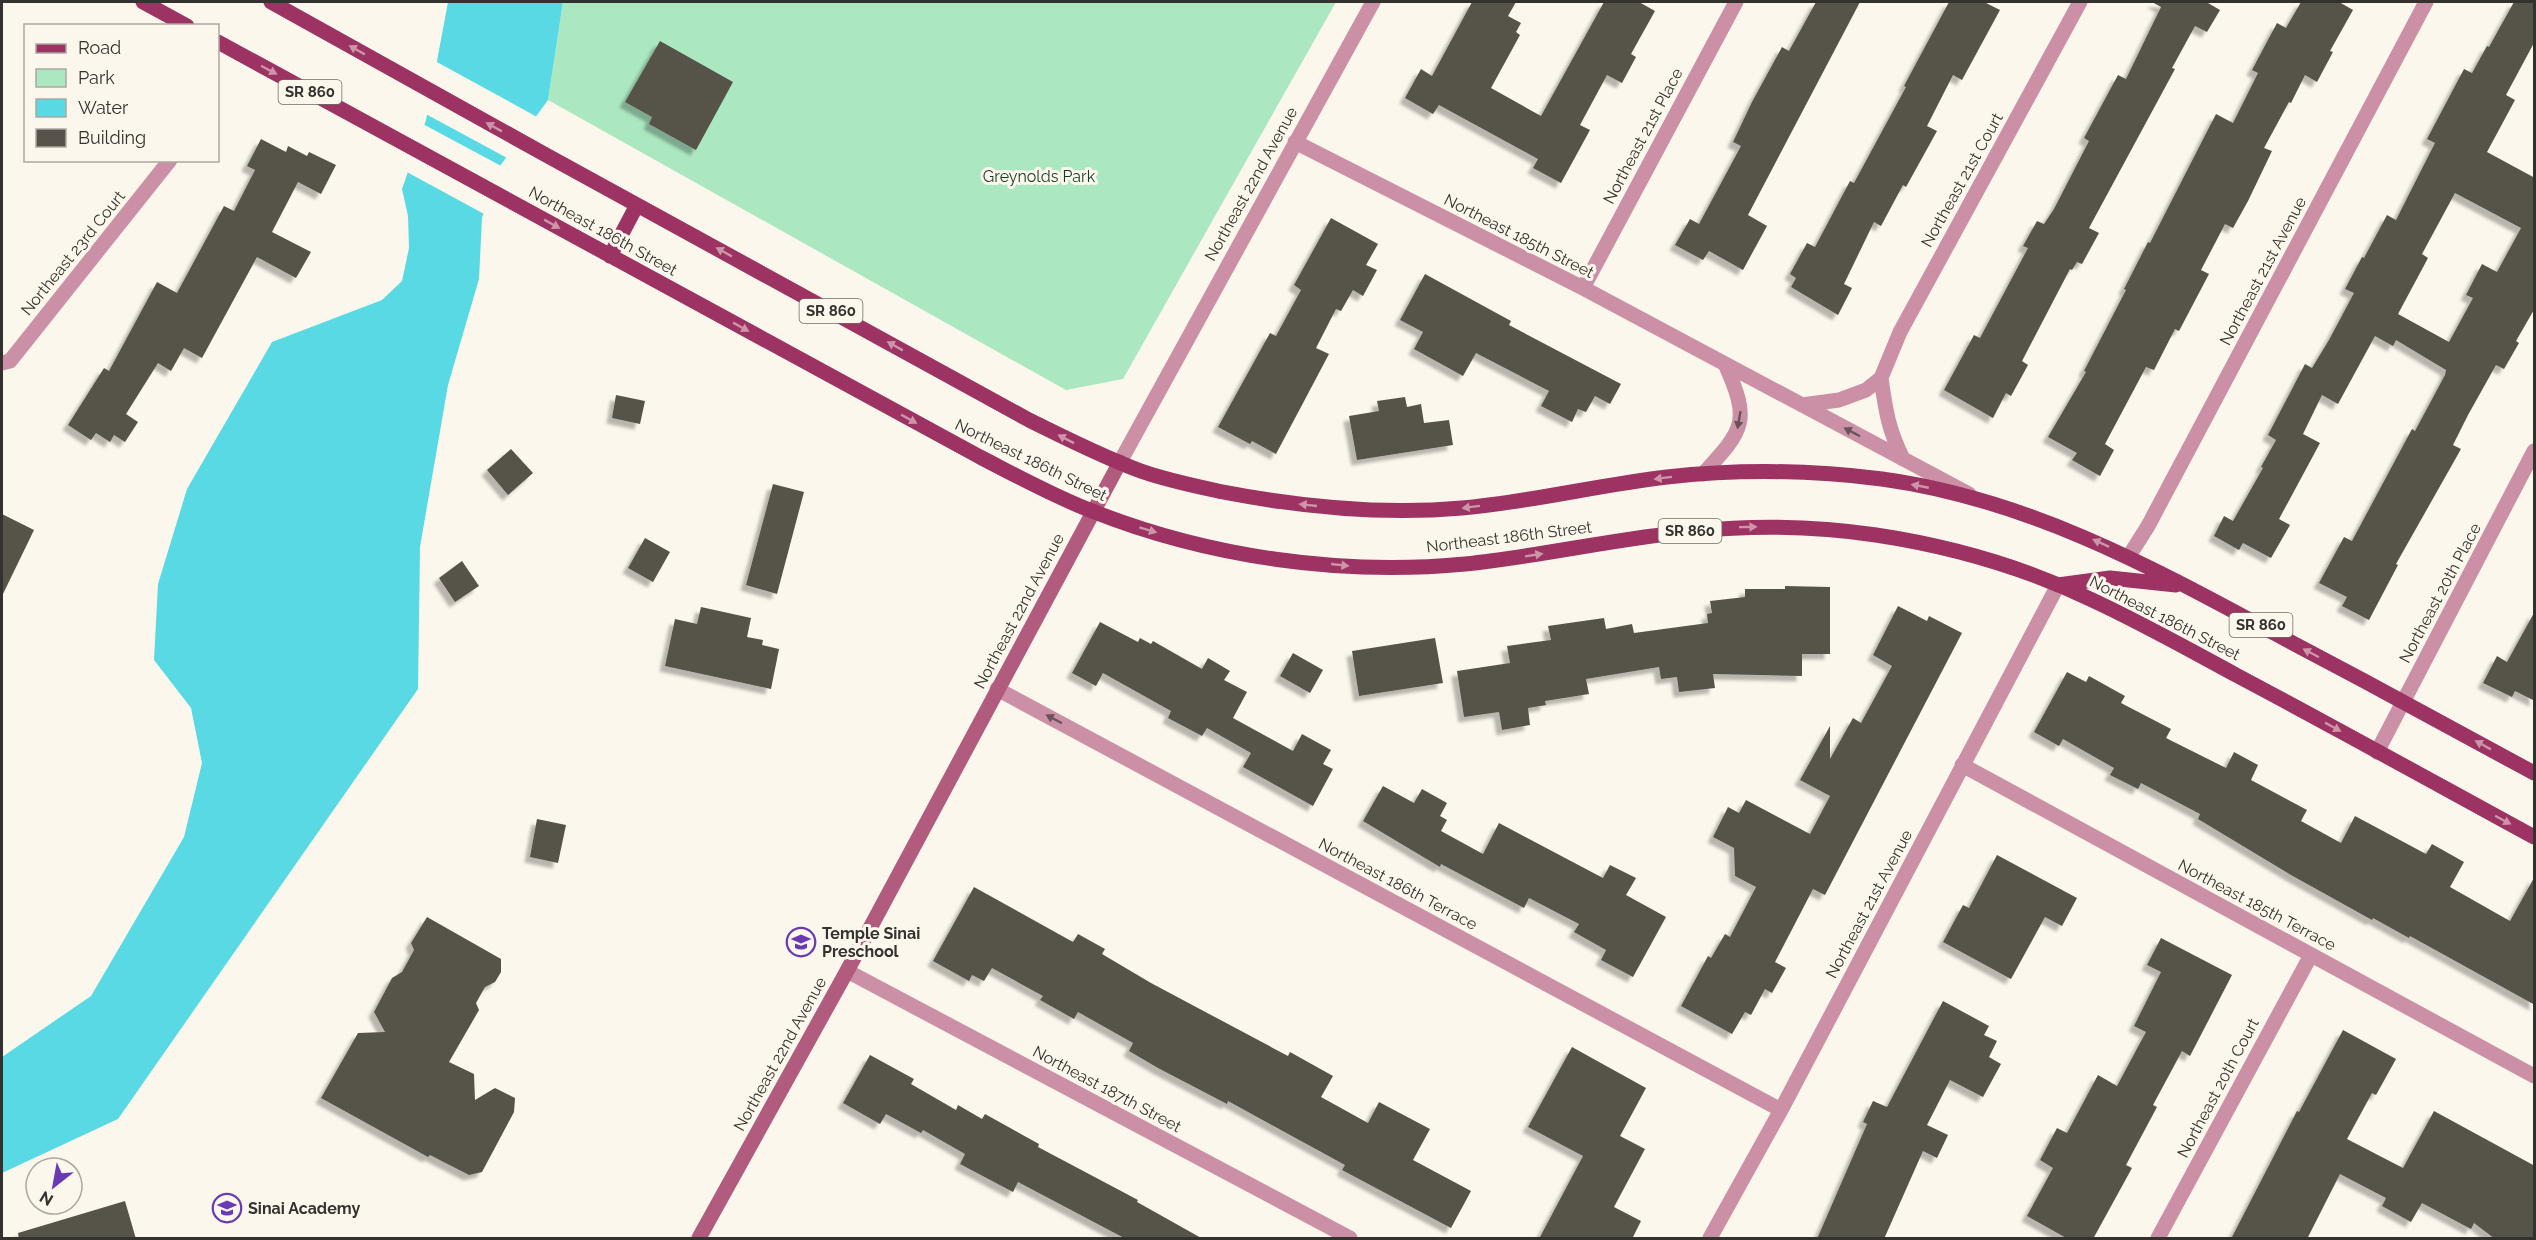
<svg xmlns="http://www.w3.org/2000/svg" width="2536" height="1240" font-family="Raleway,sans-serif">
  <defs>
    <filter id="shadow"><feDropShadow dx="-5.5" dy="5.5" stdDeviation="1.5" flood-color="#0004"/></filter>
  </defs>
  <rect width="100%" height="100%" fill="#fcf7ed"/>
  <path fill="#abe7c1" d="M 563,2 L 1336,2 L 1123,379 L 1066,390 L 548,100 Z"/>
  <path fill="#59d9e3" d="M 448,2 L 563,2 L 548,100 L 500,166 L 482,218 L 479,279 L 448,385 L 420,547 L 418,689 L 118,1119 L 2,1173 L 2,1057 L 91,996 L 184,837 L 202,763 L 191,708 L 154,660 L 158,584 L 187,489 L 272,342 L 382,300 L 402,281 L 409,248 L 408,216 L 402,189 L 426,120 Z"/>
  <path fill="#fcf7ed" d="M 435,61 L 539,118 L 509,159 L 424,113 Z
    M 421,123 L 503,167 L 486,215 L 405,171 Z"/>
  <path fill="#57534a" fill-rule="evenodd" filter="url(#shadow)" d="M 1472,2 L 1516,2 L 1508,16 L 1521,23 L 1516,32 L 1520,35 L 1491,88 L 1541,116 L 1604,2 L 1639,2 L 1655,11 L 1631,54 L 1636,57 L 1622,83 L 1607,75 L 1580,125 L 1590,130 L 1561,183 L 1533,168 L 1538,159 L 1439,105 L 1433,114 L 1405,98 L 1421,69 L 1432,76 Z
    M 1816,2 L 1860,2 L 1748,215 L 1767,226 L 1743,270 L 1709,251 L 1703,260 L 1675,245 L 1690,219 L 1699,224 L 1741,146 L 1733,142 L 1752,102 L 1782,47 L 1789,51 Z
    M 1949,2 L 1984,2 L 2000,10 L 1962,80 L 1953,75 L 1927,126 L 1937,131 L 1906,187 L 1903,185 L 1881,226 L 1874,222 L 1844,284 L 1852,288 L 1838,315 L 1791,287 L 1796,278 L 1790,274 L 1807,243 L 1815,247 L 1850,181 L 1854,183 L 1906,87 L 1904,86 Z
    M 2152,2 L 2209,2 L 2208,3 L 2220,10 L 2207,32 L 2195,26 L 2172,68 L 2175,69 L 2089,228 L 2099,233 L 2082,264 L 2077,262 L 2072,270 L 2070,269 L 2022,361 L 2028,365 L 2011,396 L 2006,393 L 1993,418 L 1944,390 L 1974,335 L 1980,338 L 2028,248 L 2023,246 L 2037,221 L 2044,224 L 2054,209 L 2089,141 L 2084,138 L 2118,75 L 2126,79 L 2161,7 Z
    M 2301,2 L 2339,2 L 2353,10 L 2330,51 L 2333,52 L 2317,82 L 2305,75 L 2291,103 L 2289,102 L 2264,148 L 2272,151 L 2248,201 L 2233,228 L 2225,224 L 2201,270 L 2209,274 L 2179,331 L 2175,329 L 2154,370 L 2146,367 L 2105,444 L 2114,450 L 2100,476 L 2072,460 L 2077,453 L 2048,437 L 2086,372 L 2084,371 L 2126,290 L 2124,289 L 2148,242 L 2150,243 L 2216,114 L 2233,123 L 2258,73 L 2252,70 L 2277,23 L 2286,28 Z
    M 2514,2 L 2535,2 L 2535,41 L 2506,95 L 2515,100 L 2487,152 L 2535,178 L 2535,308 L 2516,341 L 2519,343 L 2504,369 L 2496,365 L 2468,415 L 2453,445 L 2461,449 L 2396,564 L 2398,565 L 2369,620 L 2342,606 L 2347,597 L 2319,583 L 2344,537 L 2352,541 L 2412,429 L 2415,431 L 2445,375 L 2446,370 L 2396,340 L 2393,346 L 2375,336 L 2338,404 L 2322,395 L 2303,434 L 2320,443 L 2279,519 L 2290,525 L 2271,558 L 2243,543 L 2239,550 L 2214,536 L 2224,516 L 2233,521 L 2263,468 L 2261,467 L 2276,440 L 2268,435 L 2305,364 L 2312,368 L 2329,340 L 2354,293 L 2345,289 L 2362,257 L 2364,258 L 2387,215 L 2396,220 L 2435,143 L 2427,139 L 2464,69 L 2472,73 L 2487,46 L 2489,47 ZM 2455,193 L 2521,228 L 2497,272 L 2482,264 L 2466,295 L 2473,298 L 2449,342 L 2398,314 L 2428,258 L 2422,254 Z
    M 660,41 L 733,82 L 696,150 L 649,124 L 652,117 L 625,102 Z
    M 261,139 L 286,152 L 288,146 L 307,156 L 309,152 L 336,165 L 321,194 L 298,182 L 272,232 L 311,252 L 296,278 L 257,257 L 202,358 L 184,348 L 171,371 L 158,363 L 126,414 L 138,422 L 125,442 L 114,435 L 110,442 L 96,433 L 91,440 L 68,425 L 104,368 L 109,371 L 157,282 L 177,293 L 224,206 L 234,211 L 255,170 L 247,166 Z
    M 1331,218 L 1378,244 L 1366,265 L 1377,270 L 1363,296 L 1353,290 L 1341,311 L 1336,309 L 1316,348 L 1329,354 L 1276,454 L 1252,441 L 1250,444 L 1218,427 L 1270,333 L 1276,336 L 1301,290 L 1294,285 Z
    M 1425,274 L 1511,321 L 1509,325 L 1621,384 L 1610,404 L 1595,396 L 1586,412 L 1578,409 L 1572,422 L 1541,406 L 1549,391 L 1476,353 L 1463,376 L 1414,349 L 1423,332 L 1400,320 Z
    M 616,395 L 645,401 L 640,424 L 612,418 Z
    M 1405,397 L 1407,407 L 1421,404 L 1424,423 L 1449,420 L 1453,445 L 1357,460 L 1349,416 L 1379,411 L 1377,401 Z
    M 511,449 L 533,473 L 508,495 L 487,470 Z
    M 773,484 L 804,492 L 777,594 L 746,585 Z
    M 2,514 L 34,530 L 2,596 Z
    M 645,538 L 670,552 L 653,582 L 628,568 Z
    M 462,561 L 479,586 L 455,602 L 439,578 Z
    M 1785,586 L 1830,587 L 1830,654 L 1802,654 L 1802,676 L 1713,674 L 1715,688 L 1679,692 L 1677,677 L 1661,679 L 1659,667 L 1586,679 L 1589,694 L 1545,701 L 1546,705 L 1528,708 L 1530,725 L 1502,730 L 1499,712 L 1464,717 L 1457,671 L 1510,663 L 1507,646 L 1551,640 L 1548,626 L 1604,618 L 1606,629 L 1632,624 L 1634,633 L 1708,623 L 1707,614 L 1712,613 L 1710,601 L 1745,597 L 1745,589 L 1785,589 Z
    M 1898,606 L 1927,621 L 1929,616 L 1962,633 L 1825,895 L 1813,889 L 1775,962 L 1786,968 L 1772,993 L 1765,989 L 1751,1015 L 1745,1012 L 1732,1034 L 1681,1006 L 1708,956 L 1711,958 L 1725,934 L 1730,937 L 1756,887 L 1735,876 L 1734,848 L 1713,837 L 1728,807 L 1739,813 L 1746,800 L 1810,834 L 1830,796 L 1800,780 L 1830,726 L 1830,759 L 1853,718 L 1861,723 L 1892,666 L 1873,655 Z
    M 701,607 L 751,618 L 747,637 L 763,640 L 762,645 L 779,649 L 771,689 L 665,666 L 675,619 L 697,624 Z
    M 2535,611 L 2535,701 L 2515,691 L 2512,697 L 2483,683 L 2497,656 L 2507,662 Z
    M 1100,622 L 1138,642 L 1140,638 L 1151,644 L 1153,641 L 1202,669 L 1208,658 L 1230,671 L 1224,680 L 1247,692 L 1233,718 L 1293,751 L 1302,734 L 1331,750 L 1323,764 L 1333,769 L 1313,806 L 1243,767 L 1251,753 L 1207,728 L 1202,736 L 1168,718 L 1171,711 L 1103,673 L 1096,686 L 1072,673 Z
    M 1435,638 L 1443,683 L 1359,696 L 1352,651 Z
    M 1293,653 L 1323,670 L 1310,693 L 1280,676 Z
    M 2067,672 L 2086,682 L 2089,676 L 2125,696 L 2121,703 L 2171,729 L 2166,738 L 2226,768 L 2234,752 L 2258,765 L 2251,780 L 2307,810 L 2301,821 L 2341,843 L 2355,816 L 2426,854 L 2432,844 L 2464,862 L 2450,887 L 2510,921 L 2535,876 L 2535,1005 L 2410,936 L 2409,938 L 2373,918 L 2372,920 L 2291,875 L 2198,819 L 2200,814 L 2141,783 L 2138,789 L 2110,775 L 2114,768 L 2063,739 L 2059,746 L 2034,732 Z
    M 1383,786 L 1414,803 L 1422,789 L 1447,803 L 1440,816 L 1447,820 L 1441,831 L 1483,854 L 1499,823 L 1603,878 L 1610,865 L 1636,878 L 1626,895 L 1666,917 L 1633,977 L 1601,960 L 1606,950 L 1574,932 L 1579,924 L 1529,898 L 1524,908 L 1441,864 L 1440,867 L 1363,821 Z
    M 537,819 L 566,825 L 558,863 L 530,857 Z
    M 1997,855 L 2077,898 L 2062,926 L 2045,917 L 2011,979 L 1943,942 L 1963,905 L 1969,908 Z
    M 974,887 L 1073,942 L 1078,934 L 1105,949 L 1102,954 L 1151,983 L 1288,1056 L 1290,1052 L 1333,1076 L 1321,1097 L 1368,1123 L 1379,1102 L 1430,1129 L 1413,1160 L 1471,1191 L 1451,1228 L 1342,1170 L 1345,1165 L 1228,1101 L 1227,1104 L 1158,1068 L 1129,1051 L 1133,1043 L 1078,1012 L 1074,1019 L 1040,1000 L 1043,996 L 992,968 L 984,981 L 972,975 L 969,981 L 933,961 Z
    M 427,917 L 501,959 L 501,972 L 495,982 L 485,987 L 476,1003 L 479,1010 L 449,1062 L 474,1074 L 475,1100 L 495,1088 L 515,1098 L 514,1112 L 482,1172 L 469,1175 L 430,1155 L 428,1157 L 321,1098 L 358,1033 L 385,1032 L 374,1012 L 392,978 L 402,972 L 414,950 L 411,943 Z
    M 2161,938 L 2232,975 L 2190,1056 L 2182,1051 L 2153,1105 L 2157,1107 L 2126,1165 L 2132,1168 L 2093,1239 L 2068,1239 L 2027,1216 L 2053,1168 L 2040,1160 L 2057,1128 L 2067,1133 L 2098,1075 L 2117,1086 L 2146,1032 L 2134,1026 L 2161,972 L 2147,965 Z
    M 1943,1001 L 1989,1026 L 1984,1035 L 1997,1041 L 1989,1057 L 2001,1064 L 1983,1097 L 1950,1080 L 1927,1125 L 1948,1135 L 1937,1158 L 1923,1151 L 1884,1239 L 1817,1239 L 1867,1124 L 1863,1122 L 1873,1101 L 1887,1107 Z
    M 2343,1030 L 2396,1059 L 2376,1095 L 2372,1093 L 2347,1139 L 2403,1168 L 2434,1111 L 2535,1166 L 2535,1239 L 2495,1239 L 2474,1223 L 2471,1229 L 2422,1203 L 2411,1222 L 2382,1206 L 2386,1198 L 2340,1174 L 2307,1239 L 2231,1239 L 2297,1111 L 2299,1112 Z
    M 1572,1047 L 1646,1088 L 1620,1136 L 1645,1149 L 1614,1207 L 1641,1221 L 1632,1239 L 1539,1239 L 1583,1156 L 1528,1127 Z
    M 870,1055 L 914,1079 L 911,1084 L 956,1110 L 958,1105 L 982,1119 L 985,1114 L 1039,1144 L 1038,1147 L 1138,1200 L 1137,1202 L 1203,1239 L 1126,1239 L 1018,1182 L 1013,1192 L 960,1164 L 965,1154 L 923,1130 L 921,1133 L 886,1114 L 880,1124 L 843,1103 Z
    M 125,1201 L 136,1239 L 19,1239 L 18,1233 Z"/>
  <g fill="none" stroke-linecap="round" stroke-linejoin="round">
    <path stroke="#cc90a6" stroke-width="15" d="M 1295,142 L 1583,288 L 1969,494
      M 1583,288 L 1736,2
      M 2,363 L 10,361 L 170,160
      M 1881,378 C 1886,412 1888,428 1903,459
      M 1802,405 L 1839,400 L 1866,390 L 1881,378 L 1900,332 L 2080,2
      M 1120,462 L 1373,2
      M 1703,474 C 1744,429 1751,422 1725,364
      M 2129,556 L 2148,526 L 2426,2
      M 997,689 L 1781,1110
      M 2377,752 L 2534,451
      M 1962,765 L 2534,1076
      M 847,971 L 1350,1238
      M 1710,1238 L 1781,1110 L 2058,585
      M 2158,1238 L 2311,955"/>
    <path stroke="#b15c7e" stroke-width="15" d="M 699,1238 L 847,971 L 1120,462"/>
    <path stroke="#9c3363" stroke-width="15" d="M 143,2 L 187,26
      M 271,2 L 546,155 L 1029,420 C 1065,438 1101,456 1138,470 C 1165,480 1195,486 1223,492 C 1301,507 1382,515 1462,508 C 1531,502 1598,485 1667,477 C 1738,469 1811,470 1882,479 C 2027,499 2148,565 2274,633 C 2361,679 2448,726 2534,773
      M 218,42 L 980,457 C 1017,476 1053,496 1092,511 C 1208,557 1341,576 1465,564 C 1542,556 1618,538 1695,531 C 1755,525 1816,526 1876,535 C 1949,546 2023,567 2090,599 C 2140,622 2188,649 2236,675 C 2336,728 2435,783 2534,837
      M 610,256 L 637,205
      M 2058,585 L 2110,578 L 2176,585"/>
  </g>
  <defs><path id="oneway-solid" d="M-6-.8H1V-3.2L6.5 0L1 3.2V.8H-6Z" transform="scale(1.5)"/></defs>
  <g fill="#cc95a8">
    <use href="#oneway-solid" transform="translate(357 50) rotate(-151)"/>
    <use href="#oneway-solid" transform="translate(269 70) rotate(28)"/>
    <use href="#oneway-solid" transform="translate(494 127) rotate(-151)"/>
    <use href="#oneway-solid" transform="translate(552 224) rotate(29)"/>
    <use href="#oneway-solid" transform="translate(724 252) rotate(-151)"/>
    <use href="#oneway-solid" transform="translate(741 327) rotate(29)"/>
    <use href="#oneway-solid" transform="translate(895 346) rotate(-151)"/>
    <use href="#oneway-solid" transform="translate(909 419) rotate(29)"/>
    <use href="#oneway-solid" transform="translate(1066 439) rotate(-153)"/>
    <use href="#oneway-solid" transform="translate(1663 478) rotate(173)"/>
    <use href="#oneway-solid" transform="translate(1920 486) rotate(-169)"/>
    <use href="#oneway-solid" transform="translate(1308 505) rotate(-174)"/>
    <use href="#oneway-solid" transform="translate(1471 507) rotate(173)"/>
    <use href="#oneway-solid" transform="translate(1748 527) rotate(-1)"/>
    <use href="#oneway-solid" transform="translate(1148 530) rotate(17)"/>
    <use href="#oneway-solid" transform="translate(2101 543) rotate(-155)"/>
    <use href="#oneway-solid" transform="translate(1534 555) rotate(-9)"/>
    <use href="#oneway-solid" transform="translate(1340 565) rotate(6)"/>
    <use href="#oneway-solid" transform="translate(2311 653) rotate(-152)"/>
    <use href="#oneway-solid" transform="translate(2333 727) rotate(29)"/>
    <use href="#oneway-solid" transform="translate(2483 745) rotate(-151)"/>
    <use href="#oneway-solid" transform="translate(2503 820) rotate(28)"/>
  </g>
  <g fill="#695358">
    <use href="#oneway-solid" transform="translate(1739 420) rotate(100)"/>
    <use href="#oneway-solid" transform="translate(1852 432) rotate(-152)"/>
    <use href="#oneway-solid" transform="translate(1054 719) rotate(-152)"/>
  </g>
  <defs>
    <g id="school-ring" transform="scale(1.5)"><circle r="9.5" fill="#fcf7ed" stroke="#693bb2" stroke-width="1.5"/><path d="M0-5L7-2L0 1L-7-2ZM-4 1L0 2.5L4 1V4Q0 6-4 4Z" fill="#693bb2"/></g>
  </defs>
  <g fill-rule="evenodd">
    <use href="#school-ring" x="801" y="942"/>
    <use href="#school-ring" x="227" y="1208"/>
  </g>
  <g text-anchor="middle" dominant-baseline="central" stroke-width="6" stroke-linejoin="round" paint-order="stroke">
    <g fill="#fcf7ed" stroke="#6f6d67" stroke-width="1.5">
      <rect x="278.5" y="80" width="63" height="24" rx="4.5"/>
      <rect x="799.5" y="299" width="63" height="24" rx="4.5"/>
      <rect x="1658.5" y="519" width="63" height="24" rx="4.5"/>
      <rect x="2229.5" y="613" width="63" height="24" rx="4.5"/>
    </g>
    <g font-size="15" font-weight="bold" fill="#33322e">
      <text x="310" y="92">SR 860</text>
      <text x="831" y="311">SR 860</text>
      <text x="1690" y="531">SR 860</text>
      <text x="2261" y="625">SR 860</text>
    </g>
    <g font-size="16" fill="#33322e" stroke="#fcf7ed">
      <text transform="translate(1643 136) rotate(-62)">Northeast 21st Place</text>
      <text transform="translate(1962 180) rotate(-61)">Northeast 21st Court</text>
      <text transform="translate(1251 184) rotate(-61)">Northeast 22nd Avenue</text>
      <text transform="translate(603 231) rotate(29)">Northeast 186th Street</text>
      <text transform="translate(1519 236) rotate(27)">Northeast 185th Street</text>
      <text transform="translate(73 253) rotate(-51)">Northeast 23rd Court</text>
      <text transform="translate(2263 271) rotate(-62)">Northeast 21st Avenue</text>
      <text transform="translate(1031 460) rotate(26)">Northeast 186th Street</text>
      <text transform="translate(1509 537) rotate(-7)">Northeast 186th Street</text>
      <text transform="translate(2440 593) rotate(-62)">Northeast 20th Place</text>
      <text transform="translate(1019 611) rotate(-62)">Northeast 22nd Avenue</text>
      <text transform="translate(2165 618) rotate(27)">Northeast 186th Street</text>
      <text transform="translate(1398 884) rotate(28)">Northeast 186th Terrace</text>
      <text transform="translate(1869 904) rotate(-62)">Northeast 21st Avenue</text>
      <text transform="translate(2257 905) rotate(28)">Northeast 185th Terrace</text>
      <text transform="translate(780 1054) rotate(-61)">Northeast 22nd Avenue</text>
      <text transform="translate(2218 1088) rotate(-62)">Northeast 20th Court</text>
      <text transform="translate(1107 1089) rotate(28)">Northeast 187th Street</text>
    </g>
    <g font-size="16" fill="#153b26" stroke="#fcf7ed">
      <text x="1039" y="176">Greynolds Park</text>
    </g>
    <g font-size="16" font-weight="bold" fill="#33322e" stroke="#fcf7ed" text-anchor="start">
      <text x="822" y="933">Temple Sinai<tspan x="822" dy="18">Preschool</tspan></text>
      <text x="248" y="1208">Sinai Academy</text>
    </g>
  </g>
  <rect width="2536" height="1240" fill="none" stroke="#33322e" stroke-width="6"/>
  <rect x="24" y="24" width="195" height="138" fill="#fcf7ed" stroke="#aca8a1" stroke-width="1.5"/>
  <rect x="36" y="44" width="30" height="9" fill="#9c3363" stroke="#aca8a1" stroke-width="1.5"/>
  <text x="78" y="54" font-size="18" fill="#33322e">Road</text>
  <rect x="36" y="69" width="30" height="18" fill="#abe7c1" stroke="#aca8a1" stroke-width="1.5"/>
  <text x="78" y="84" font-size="18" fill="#33322e">Park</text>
  <rect x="36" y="99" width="30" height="18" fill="#59d9e3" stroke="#aca8a1" stroke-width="1.5"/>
  <text x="78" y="114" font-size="18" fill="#33322e">Water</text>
  <rect x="36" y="129" width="30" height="18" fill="#57534a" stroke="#aca8a1" stroke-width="1.5"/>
  <text x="78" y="144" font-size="18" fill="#33322e">Building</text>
  <g transform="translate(54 1186) rotate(211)"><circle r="28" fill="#fcf7ed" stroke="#aca8a1" stroke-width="1.5"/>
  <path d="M0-4.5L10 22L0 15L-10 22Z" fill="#693bb2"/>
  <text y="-9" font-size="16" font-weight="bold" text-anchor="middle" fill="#33322e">N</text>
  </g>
</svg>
